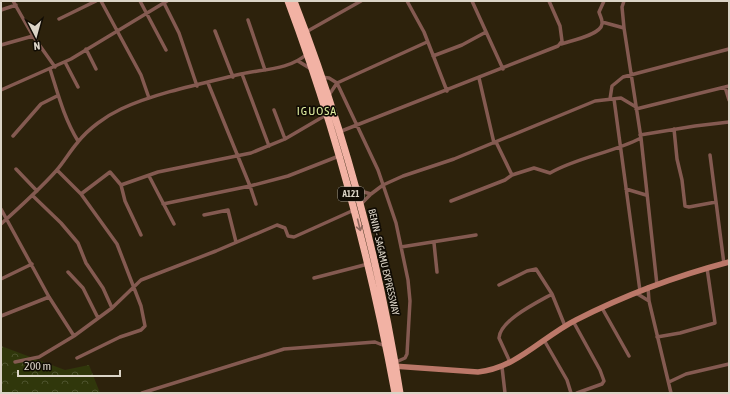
<svg xmlns="http://www.w3.org/2000/svg" width="730" height="394" font-family="'Asap Condensed',sans-serif">
  <defs>
    <pattern id="forest-crowns" width="20" height="18" patternUnits="userSpaceOnUse"><rect width="20" height="18" fill="#30370b"/><path d="M2 6a3 3 0 1 1 6 0M12 15a3 3 0 1 1 6 0" fill="none" stroke="#4d532d"/></pattern>
  </defs>
  <rect width="100%" height="100%" fill="#2d220c"/>
  <path fill="url(#forest-crowns)" d="M 1,346 L 65,370 L 89,365 L 100,393 L 1,393 Z"/>
  <g fill="none" stroke-linecap="round" stroke-linejoin="round">
    <path stroke="#845a51" stroke-width="3.5" d="M 13,1 L 33,36 L 55,67
      M 101,1 L 141,75 L 149,98
      M 140,1 L 166,50
      M 407,1 L 424,32 L 447,91
      M 472,1 L 503,69
      M 624,1 L 622,7 L 624,28 L 641,138 L 657,285
      M 164,3 L 179,33 L 197,86
      M 1,10 L 16,5
      M 59,19 L 96,1
      M 248,20 L 265,70
      M 602,22 L 624,28
      M 215,31 L 233,77
      M 306,32 L 361,1
      M 561,44 C 570,41 601,35 602,24 C 603,20 600,16 599,12 L 604,1
      M 1,45 L 33,36
      M 86,49 L 96,69
      M 433,56 L 462,45 L 486,32
      M 298,61 L 311,69
      M 65,62 L 78,87
      M 50,69 C 58,94 64,118 78,141
      M 242,74 L 269,146
      M 321,77 L 329,78 L 337,83 L 378,170 L 396,223 L 408,280 L 410,301 L 407,354 L 405,358 L 396,362
      M 479,78 L 494,143
      M 725,87 L 729,100
      M 1,90 L 71,59 L 167,1
      M 329,95 L 337,83 L 427,42
      M 610,99 L 612,86 L 623,77 L 729,49
      M 614,99 L 640,291
      M 636,109 L 729,86
      M 274,110 L 285,139
      M 674,129 L 677,159 L 682,180 L 685,206 L 689,207 L 716,202
      M 339,132 L 558,46 L 562,41 L 560,26 L 549,1
      M 640,135 L 695,126 L 729,122
      M 13,136 L 41,104 L 57,96
      M 496,142 L 512,175 L 534,168 L 550,173 C 578,157 612,153 641,138
      M 710,155 L 724,264
      M 16,169 L 37,191
      M 57,170 L 81,194
      M 149,176 L 174,224
      M 121,185 L 158,172 L 251,153 L 285,139 L 326,115
      M 357,186 L 364,192 L 371,194
      M 626,189 L 646,195
      M 33,196 L 61,223 L 78,243 L 86,263 L 103,288 L 112,308
      M 451,201 L 505,180 L 512,175
      M 163,204 L 250,186 L 208,83
      M 256,204 L 250,186 L 288,176 L 339,156
      M 361,204 L 371,194 L 383,185 L 403,176 L 454,159 L 595,101 L 621,98 L 636,107
      M 1,209 L 49,297 L 74,336
      M 204,215 L 228,210 L 236,242
      M 1,224 C 20,207 39,190 56,171 C 64,162 70,151 78,142 C 88,129 106,116 121,109 C 155,93 204,83 241,74 C 263,69 289,70 307,54
      M 434,243 L 437,272
      M 401,247 L 476,235
      M 68,272 L 83,288 L 98,318
      M 314,278 L 368,264
      M 1,279 L 32,264
      M 499,285 L 527,271 L 536,269 L 552,294 L 565,326
      M 648,287 L 649,301 L 671,393
      M 636,293 L 649,301
      M 602,308 L 629,356
      M 1,316 L 49,297
      M 573,321 L 600,370 L 604,381 L 602,384 L 577,393
      M 657,337 L 680,333 L 715,323 L 707,268
      M 544,340 L 567,380 L 571,393
      M 77,358 L 120,337 L 141,330 L 145,326 L 141,306 L 117,244 L 81,194 L 110,172 L 121,185 L 125,201 L 141,235
      M 15,362 L 39,357 L 74,336 L 112,308 L 141,280 L 216,251 L 277,225 L 285,228 L 288,236 L 294,237 L 354,210
      M 510,362 L 499,338 C 500,320 538,302 552,294
      M 502,367 L 505,393
      M 669,382 L 686,374 L 729,364
      M 142,393 L 284,349 L 375,342 L 385,346"/>
    <path stroke="#bb7869" stroke-width="5.5" d="M 393,366 L 478,372 C 517,368 542,337 576,320 C 625,295 676,276 729,262"/>
    <path stroke="#f2b2a4" stroke-width="7" d="M 288,1 C 336,129 370,259 395,393
      M 294,1 C 343,127 379,259 400,393"/>
  </g>
  <defs><path id="oneway-shaft" d="M-6 0H5M1.5-3L5.5 0L1.5 3" fill="none" stroke-width="1.6" stroke-linecap="round" stroke-linejoin="round"/></defs>
  <use stroke="#8d675c" href="#oneway-shaft" transform="translate(359 225) rotate(76)"/>
  <g text-anchor="middle" dominant-baseline="central" stroke-width="3.5" stroke-linejoin="round" paint-order="stroke">
    <rect fill="#110c04" stroke="#9e988c" stroke-width="1" x="338" y="187" width="26" height="14" rx="3"/>
    <g font-size="9" font-weight="bold" fill="#dbd4c7">
      <text x="351" y="194">A121</text>
    </g>
    <g font-size="10" fill="#dbd4c7" stroke="#110c04">
      <text transform="translate(384 262) rotate(77)">BENIN - SAGAMU EXPRESSWAY</text>
    </g>
    <g font-size="12" letter-spacing="1" fill="#dfed9f" stroke="#110c04">
      <text x="317" y="111">IGUOSA</text>
    </g>
  </g>
  <rect width="730" height="394" fill="none" stroke="#dbd4c7" stroke-width="4"/>
  <g transform="translate(36 36) rotate(174)" stroke="#110c04" stroke-width="3" paint-order="stroke">
  <path d="M0-3L7 15L0 10L-7 15Z" fill="#dbd4c7"/>
  <text y="-6" font-size="11" font-weight="bold" text-anchor="middle" fill="#dbd4c7">N</text>
  </g>
  <path d="M18 370v6h102v-6" fill="none" stroke="#dbd4c7" stroke-width="2"/>
  <text x="24" y="370" font-size="12" fill="#dbd4c7" stroke="#110c04" stroke-width="3" paint-order="stroke">200 m</text>
</svg>
